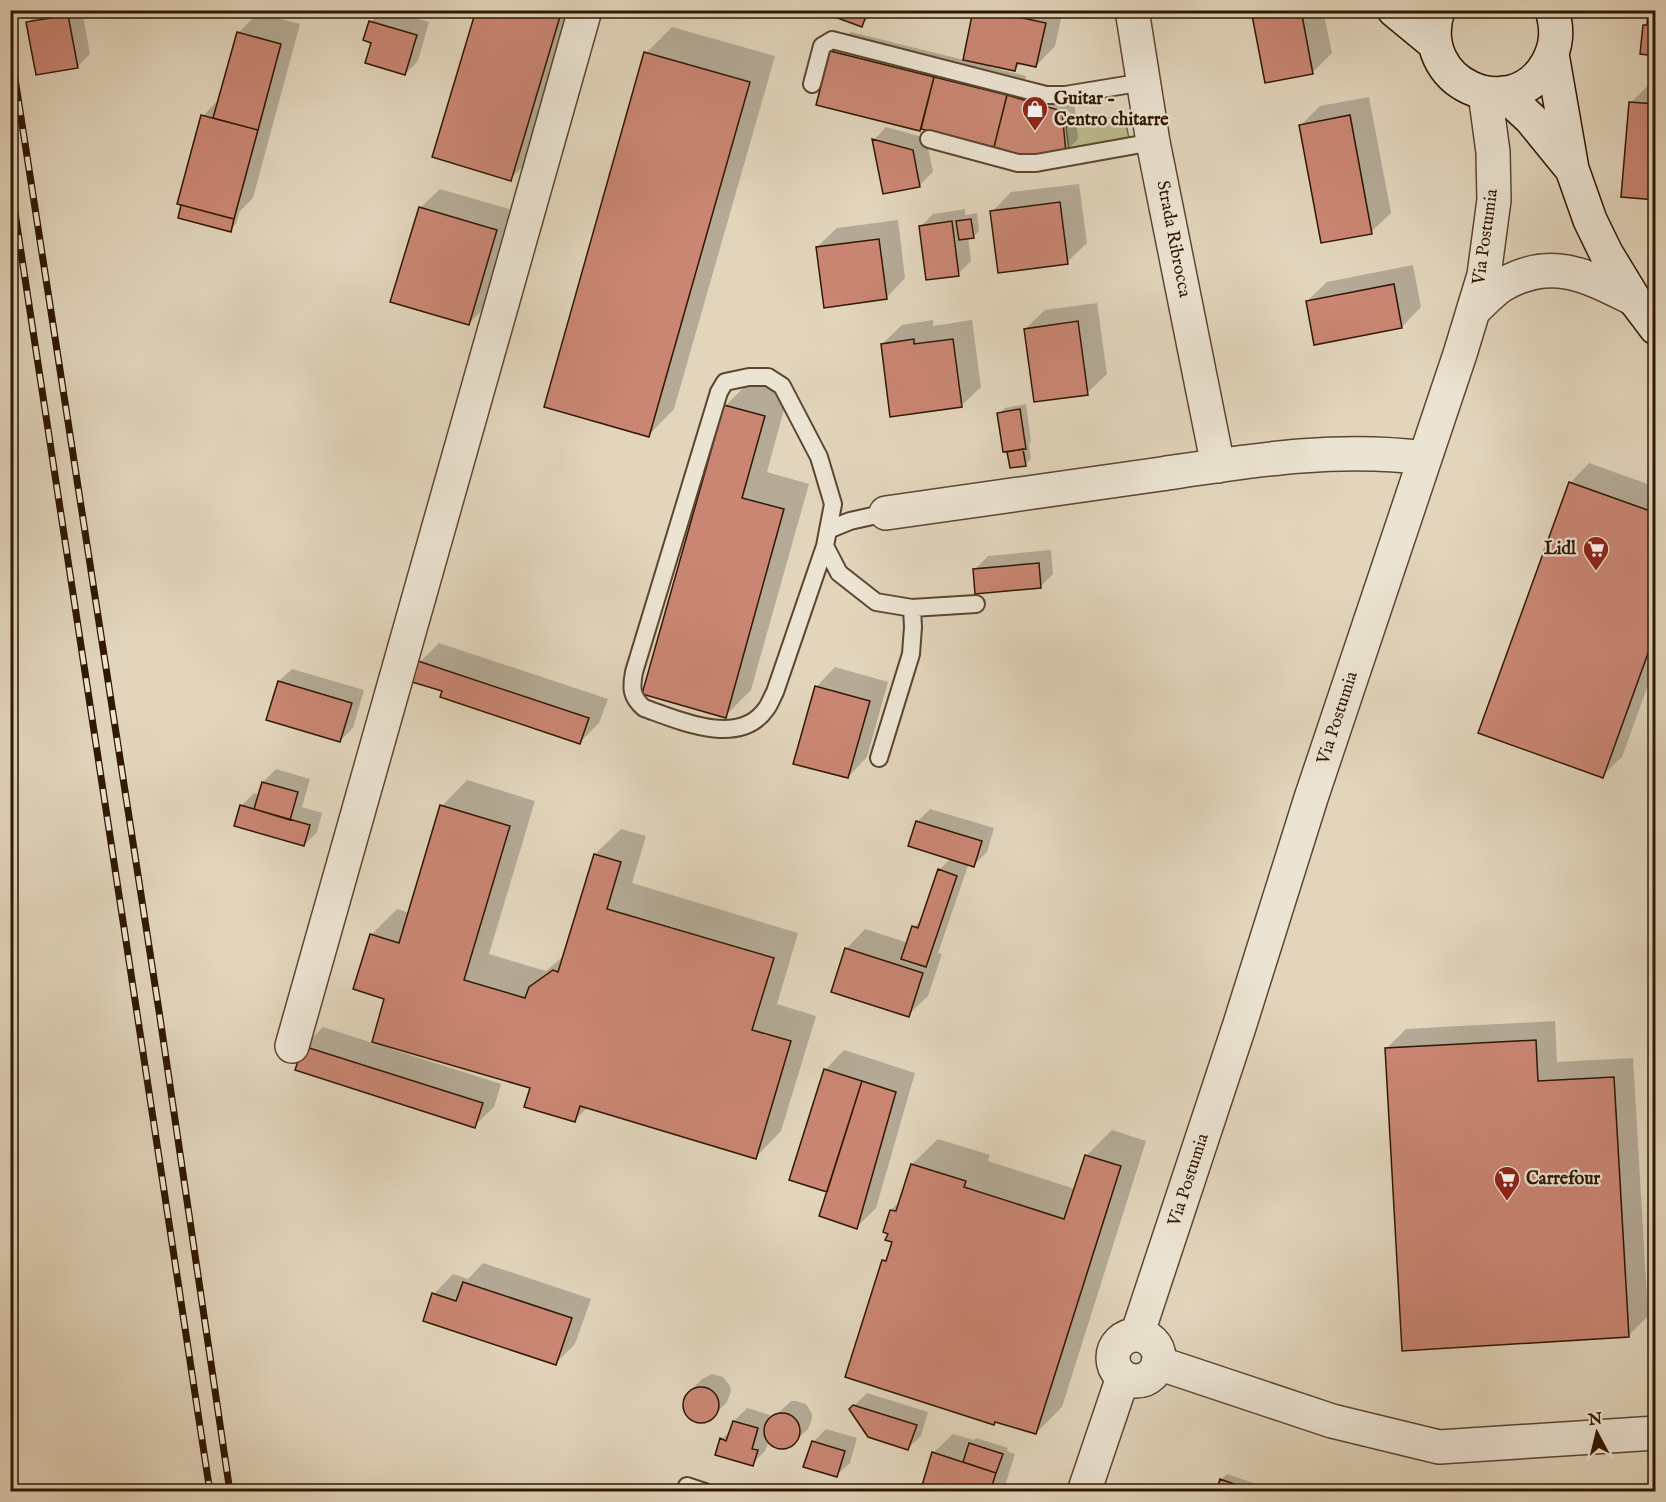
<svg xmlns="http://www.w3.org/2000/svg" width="1666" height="1502" font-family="'IM FELL English',serif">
  <rect width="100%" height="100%" fill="#e2d5bc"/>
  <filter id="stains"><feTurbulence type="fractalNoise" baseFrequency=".00333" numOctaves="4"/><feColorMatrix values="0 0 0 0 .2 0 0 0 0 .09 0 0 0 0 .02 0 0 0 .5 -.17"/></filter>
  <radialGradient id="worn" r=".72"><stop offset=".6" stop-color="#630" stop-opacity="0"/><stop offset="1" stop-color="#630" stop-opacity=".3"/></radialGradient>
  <path fill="#bbbb8c" stroke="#756946" stroke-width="1.5" d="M 1124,115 L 1129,138 L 1069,151 L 1066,126 Z"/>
  <path fill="#0003" fill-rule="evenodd" d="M 40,10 L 82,10 L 90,54 L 77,67 L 28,23 Z
    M 382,10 L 389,10 L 429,22 L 418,61 L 405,74 L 371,22 Z
    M 478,10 L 579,10 L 536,154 L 510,179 Z
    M 827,10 L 875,10 L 861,26 Z
    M 975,10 L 1063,10 L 1055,46 L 1036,66 L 1021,63 L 1015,69 L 991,64 L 990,67 L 1026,76 L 1024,84 L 1074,99 L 1078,139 L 1065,152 L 922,128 L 920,130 L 831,52 L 851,32 L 964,60 ZM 1020,97 L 1070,112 L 1069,115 L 1020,100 Z
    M 1253,10 L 1323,10 L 1332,53 L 1312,73 Z
    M 258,13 L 300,24 L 253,198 L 240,211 L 236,224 L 230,230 L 203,116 L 220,98 L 238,33 Z
    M 672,27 L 775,56 L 674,409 L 649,435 L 646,53 Z
    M 1656,78 L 1656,198 L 1630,103 Z
    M 1369,97 L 1391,213 L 1371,232 L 1301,125 L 1320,106 Z
    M 886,127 L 926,138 L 933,172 L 920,185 L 874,140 Z
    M 1079,184 L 1087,243 L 1067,262 L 992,212 L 1011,192 Z
    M 440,189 L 516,211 L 488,304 L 469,323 L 420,208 Z
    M 965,209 L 965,215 L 977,213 L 979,231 L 973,237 L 968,237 L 971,261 L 958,274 L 921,226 L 933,214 Z
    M 898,220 L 905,278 L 886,298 L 817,247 L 837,228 Z
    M 1413,265 L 1421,307 L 1402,327 L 1307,301 L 1327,282 Z
    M 1097,303 L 1107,374 L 1087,393 L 1025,329 L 1045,310 Z
    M 933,320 L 933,326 L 972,320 L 981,387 L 961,406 L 882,344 L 902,325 Z
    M 751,380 L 789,391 L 767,472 L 809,484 L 751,690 L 725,716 L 725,406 Z
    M 1026,404 L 1031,441 L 1029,444 L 1031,459 L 1025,465 L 1011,466 L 999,414 L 1005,408 Z
    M 1589,463 L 1656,487 L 1656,663 L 1622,757 L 1602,776 L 1570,483 Z
    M 1051,550 L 1053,574 L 1040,587 L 975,569 L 988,556 Z
    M 439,643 L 608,699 L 599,723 L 580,742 L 444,690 L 420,662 Z
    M 835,667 L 888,682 L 867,757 L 848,777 L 816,687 Z
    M 292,669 L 364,690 L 353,728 L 340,741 L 279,681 Z
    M 276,769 L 310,779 L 302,807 L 322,813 L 317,832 L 304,845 L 241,806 L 254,793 L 259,795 L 263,782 Z
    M 467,780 L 535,801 L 489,954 L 546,971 L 565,955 L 595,854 L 621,829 L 646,836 L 632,883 L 798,933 L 777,1004 L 816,1016 L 781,1131 L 756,1157 L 588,1107 L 574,1121 L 532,1087 L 392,1046 L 391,1049 L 501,1084 L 494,1107 L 474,1126 L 304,1047 L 323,1027 L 373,1043 L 386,998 L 371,935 L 397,909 L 410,913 L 442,806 Z
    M 930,809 L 994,828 L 987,852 L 974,865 L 969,863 L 938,953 L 942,954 L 928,996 L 908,1015 L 846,949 L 865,929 L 908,943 L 914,927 L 923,918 L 939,870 L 951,858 L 917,822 Z
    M 1555,1021 L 1557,1062 L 1633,1058 L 1648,1316 L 1628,1336 L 1386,1049 L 1406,1029 Z
    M 844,1050 L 915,1073 L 876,1208 L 857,1227 L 829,1191 L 825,1070 Z
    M 1112,1130 L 1146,1141 L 1062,1407 L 1036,1433 L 884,1261 L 890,1254 L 894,1241 L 890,1233 L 891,1210 L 900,1201 L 912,1164 L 938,1139 L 990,1155 L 988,1161 L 1075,1189 L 1086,1156 Z
    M 483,1263 L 591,1299 L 575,1344 L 556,1363 L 434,1294 L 453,1274 L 468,1279 Z
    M 712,1374 L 723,1377 L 730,1386 L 731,1391 L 727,1402 L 714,1415 L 704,1421 L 693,1420 L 689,1417 L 684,1408 L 685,1397 L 702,1379 Z
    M 867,1393 L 928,1412 L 921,1436 L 908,1448 L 851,1409 Z
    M 791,1401 L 796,1401 L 806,1404 L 812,1414 L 812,1419 L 808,1429 L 794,1442 L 784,1447 L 774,1445 L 769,1441 L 765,1451 L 752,1464 L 722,1439 L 731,1430 L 734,1421 L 747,1408 L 770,1415 L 767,1423 Z
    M 826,1429 L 857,1438 L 850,1463 L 837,1475 L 813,1442 Z
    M 953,1434 L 974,1440 L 976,1438 L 1008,1448 L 1007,1451 L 1015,1454 L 1003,1492 L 921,1492 L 933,1453 Z
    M 1227,1474 L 1259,1485 L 1257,1492 L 1217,1492 L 1221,1480 Z
    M 725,1483 L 750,1492 L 717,1492 Z"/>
  <path fill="#ca8673" stroke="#2f1701" stroke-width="1.5" d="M 476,10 L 562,10 L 511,181 L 432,157 Z
    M 825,10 L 868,10 L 862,27 L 824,13 Z
    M 973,10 L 986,10 L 1046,23 L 1036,67 L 1017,63 L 1015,71 L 963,60 Z
    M 1251,10 L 1301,10 L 1313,74 L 1265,83 Z
    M 1648,10 L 1656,10 L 1656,56 L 1640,54 L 1643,25 L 1647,25 Z
    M 68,15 L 78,68 L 36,75 L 26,22 Z
    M 369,21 L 417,35 L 405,75 L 365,63 L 371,43 L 363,40 Z
    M 237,32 L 281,44 L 258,130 L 213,118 Z
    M 830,51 L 934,77 L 920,131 L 816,105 Z
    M 644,52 L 750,82 L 649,437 L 544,407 Z
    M 934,77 L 1007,95 L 994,147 L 921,129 Z
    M 1007,95 L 1062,111 L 1066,153 L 1027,157 L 994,147 Z
    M 1629,102 L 1656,104 L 1656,200 L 1621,197 Z
    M 201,115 L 258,130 L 234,219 L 177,204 Z
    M 1350,115 L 1372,234 L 1321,243 L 1299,125 Z
    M 872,139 L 913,150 L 920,187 L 883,194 Z
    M 1060,202 L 1068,264 L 998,273 L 990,211 Z
    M 181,205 L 234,219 L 231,232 L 178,218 Z
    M 419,207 L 497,230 L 469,325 L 390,302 Z
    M 971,219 L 974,238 L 959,240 L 956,221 Z
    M 952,221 L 959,276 L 926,280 L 919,226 Z
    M 879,239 L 887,299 L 824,308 L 816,247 Z
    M 1394,284 L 1402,328 L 1314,345 L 1306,301 Z
    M 1078,321 L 1088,395 L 1034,402 L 1024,329 Z
    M 914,339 L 914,344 L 953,339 L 962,407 L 890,417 L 881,344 Z
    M 724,405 L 765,416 L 742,498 L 784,509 L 726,718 L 642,694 Z
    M 1020,409 L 1026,449 L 1003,452 L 997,413 Z
    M 1023,449 L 1026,466 L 1010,468 L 1007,452 Z
    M 1569,482 L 1656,513 L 1656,631 L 1603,778 L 1478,733 Z
    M 1039,563 L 1041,588 L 975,594 L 973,569 Z
    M 418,661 L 589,718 L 580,744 L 440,697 L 442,691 L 412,682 Z
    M 278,681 L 352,703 L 340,742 L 266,720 Z
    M 815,686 L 870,701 L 848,778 L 793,764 Z
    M 262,782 L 298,792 L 290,820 L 254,809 Z
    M 240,805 L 310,825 L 304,846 L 234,826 Z
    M 440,805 L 510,826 L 464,980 L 525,998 L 529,987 L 553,970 L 558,972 L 594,854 L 621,862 L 607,909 L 774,958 L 752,1030 L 791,1041 L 756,1159 L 580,1106 L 575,1122 L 524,1107 L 530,1088 L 372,1042 L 384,999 L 353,989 L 370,934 L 399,943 Z
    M 916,821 L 982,841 L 974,867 L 908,846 Z
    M 938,869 L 957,876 L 926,967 L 901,959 L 912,926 L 918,928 Z
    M 845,948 L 923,973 L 909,1017 L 831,992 Z
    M 1536,1040 L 1538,1081 L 1614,1077 L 1629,1337 L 1402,1351 L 1385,1048 Z
    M 303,1046 L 483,1103 L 475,1128 L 295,1070 Z
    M 824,1069 L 862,1081 L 827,1192 L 789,1180 Z
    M 862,1081 L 896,1092 L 857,1229 L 819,1216 Z
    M 1085,1155 L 1121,1166 L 1036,1434 L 995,1422 L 994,1425 L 845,1377 L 882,1260 L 886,1261 L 892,1242 L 885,1240 L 888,1234 L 883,1232 L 890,1210 L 896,1211 L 911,1164 L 966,1181 L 964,1187 L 1064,1219 Z
    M 463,1282 L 572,1318 L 556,1365 L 423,1321 L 432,1293 L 456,1301 Z
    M683 1405a18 18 0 1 1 36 0a18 18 0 1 1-36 0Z
    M 853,1405 L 917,1425 L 908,1450 L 868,1437 L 849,1409 Z
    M764 1431a18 18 0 1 1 36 0a18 18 0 1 1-36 0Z
    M 733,1421 L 758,1428 L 752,1449 L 758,1450 L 753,1466 L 715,1455 L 720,1438 L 726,1441 Z
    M 812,1441 L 845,1451 L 837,1477 L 803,1467 Z
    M 969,1443 L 1003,1454 L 996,1473 L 963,1462 Z
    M 932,1452 L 996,1473 L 990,1492 L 920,1492 Z
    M 1220,1479 L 1254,1491 L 1254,1492 L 1216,1492 Z"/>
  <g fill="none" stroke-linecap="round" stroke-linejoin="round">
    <g stroke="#5c4630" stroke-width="20">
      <path id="lane" d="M 812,84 L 822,46 L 832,40 L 1046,95 L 1065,95 L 1144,82
        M 929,139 L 1018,163 L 1036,163 L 1153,142
        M 749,377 L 768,377 L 782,386 L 819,457 L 833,504 L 825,546 L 775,692 C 772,697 770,704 766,709 C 739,748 678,720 644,708 C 631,697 631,688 634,672 L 719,392 L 725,382 Z
        M 828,530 L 850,521 L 886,513
        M 825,546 L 839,573 L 876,602 L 912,608 L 976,604
        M 879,758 L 911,654 L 913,627 L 912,608
        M 686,1492 L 687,1486 L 705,1492"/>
    </g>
    <g stroke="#5c4630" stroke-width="36">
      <path id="street" d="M 1132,10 L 1153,142 L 1218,466
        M 1473,311 C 1483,302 1493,290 1504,284 C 1553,256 1589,277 1634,299
        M 886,513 C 978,500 1069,487 1161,474 C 1248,461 1337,446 1425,458
        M 292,1046 L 585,10
        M 1137,1335 L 1239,1027 L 1311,798 L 1460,354 L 1484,275 L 1494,200 L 1493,152 L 1485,93
        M1113 1358a23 23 0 1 1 46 0a23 23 0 1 1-46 0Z
        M 1158,1363 L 1332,1421 L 1439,1447 L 1656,1433
        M 1084,1492 L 1123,1377"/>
    </g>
    <g stroke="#2f1701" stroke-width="36">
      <path id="secondary" d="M 1394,10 L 1434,43
        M 1438,10 C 1414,83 1511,126 1547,64 C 1557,46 1558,30 1552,10
        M 1552,54 L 1572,169 L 1590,220 L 1606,253 L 1634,299 L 1656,328
        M 1503,93 L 1531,119 L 1571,168"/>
    </g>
    <use href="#lane" stroke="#ece4d3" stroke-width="16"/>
    <use href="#street" stroke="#ece4d3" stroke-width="33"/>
    <use href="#secondary" stroke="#ece4d3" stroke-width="33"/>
    <g stroke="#2f1701" stroke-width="7">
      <path id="rail" d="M 10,46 L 159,1011 L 230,1492
        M 10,180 L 210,1492"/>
    </g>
    <use href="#rail" stroke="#ece4d3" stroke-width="4.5" stroke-dasharray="14" stroke-linecap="butt"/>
  </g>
  <defs>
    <g id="shop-pin" transform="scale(1.35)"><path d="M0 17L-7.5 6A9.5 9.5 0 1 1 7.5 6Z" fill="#8f2418" stroke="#ece4d3"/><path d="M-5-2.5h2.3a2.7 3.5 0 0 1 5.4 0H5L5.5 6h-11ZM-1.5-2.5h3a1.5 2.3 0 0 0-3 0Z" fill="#fff"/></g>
    <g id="supermarket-pin" transform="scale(1.35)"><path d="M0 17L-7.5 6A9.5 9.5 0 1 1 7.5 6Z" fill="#8f2418" stroke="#ece4d3"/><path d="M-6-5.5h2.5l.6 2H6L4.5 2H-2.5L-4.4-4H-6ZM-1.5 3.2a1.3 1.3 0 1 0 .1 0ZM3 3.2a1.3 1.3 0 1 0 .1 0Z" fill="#fff"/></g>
  </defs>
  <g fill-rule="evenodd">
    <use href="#shop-pin" x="1035" y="109"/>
    <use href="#supermarket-pin" x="1596" y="549"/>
    <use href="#supermarket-pin" x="1507" y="1179"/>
  </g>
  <g text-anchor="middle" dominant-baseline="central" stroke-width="4.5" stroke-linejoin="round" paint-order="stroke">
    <g font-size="18" font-weight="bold" fill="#2f1701" stroke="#ece4d3" text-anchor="start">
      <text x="1054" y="99">Guitar -<tspan x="1054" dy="21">Centro chitarre</tspan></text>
      <text x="1576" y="549" text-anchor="end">Lidl</text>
      <text x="1526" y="1179">Carrefour</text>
    </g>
    <g font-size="18" fill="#2f1701" stroke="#ece4d3">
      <text transform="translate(1486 237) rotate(-82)">Via Postumia</text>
      <text transform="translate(1173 239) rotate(79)">Strada Ribrocca</text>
      <text transform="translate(1338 718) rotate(-72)">Via Postumia</text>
      <text transform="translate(1189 1180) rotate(-72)">Via Postumia</text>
    </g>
  </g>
  <rect width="1666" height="1502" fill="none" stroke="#e2d5bc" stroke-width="36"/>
  <rect x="12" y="12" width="1642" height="1478" fill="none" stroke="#2f1701" stroke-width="3"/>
  <rect x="18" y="18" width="1630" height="1466" fill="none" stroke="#2f1701" stroke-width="1.5"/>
  <g transform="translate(1597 1433) rotate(353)" stroke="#ece4d3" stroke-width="4.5" paint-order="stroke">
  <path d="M0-4.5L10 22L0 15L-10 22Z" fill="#2f1701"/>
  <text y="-9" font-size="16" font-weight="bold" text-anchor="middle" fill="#2f1701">N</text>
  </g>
  <rect width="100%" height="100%" filter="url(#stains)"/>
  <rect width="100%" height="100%" fill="url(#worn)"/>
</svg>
